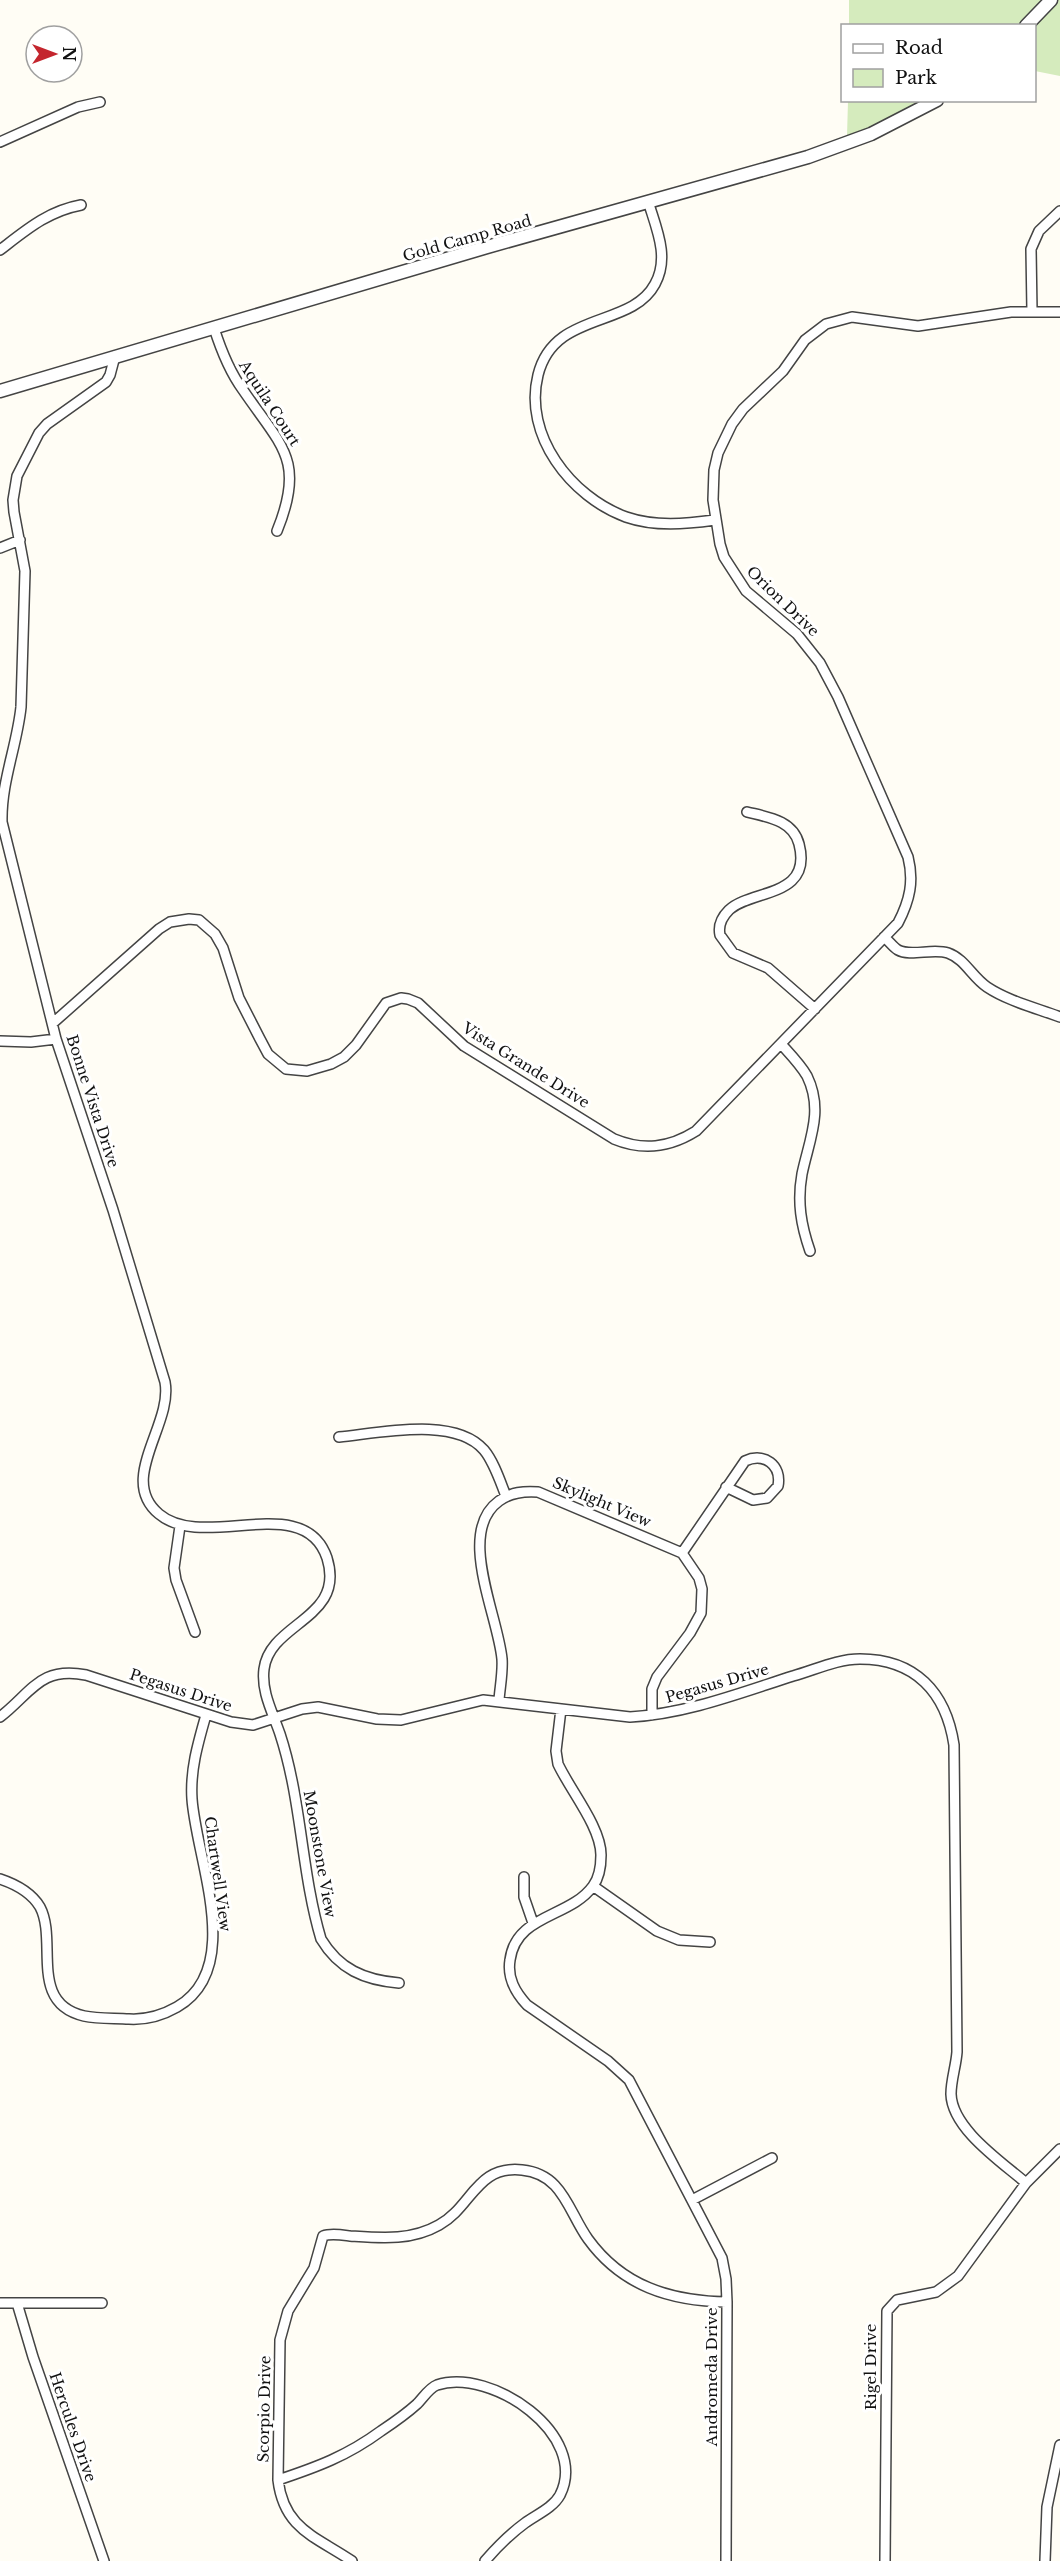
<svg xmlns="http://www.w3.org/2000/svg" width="1060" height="2561" font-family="'Libre Baskerville',serif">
  <rect width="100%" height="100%" fill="#fffdf5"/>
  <path fill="#d5ebbd" d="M 849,0 L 1060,0 L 1060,76 L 1035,71 L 1034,26 L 849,26 Z
    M 848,101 L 925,101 L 876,125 L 847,136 Z"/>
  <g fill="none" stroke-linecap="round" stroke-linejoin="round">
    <g stroke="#444" stroke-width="12">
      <path id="minor" d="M 0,142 L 78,107 L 100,102
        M 648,201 C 656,228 670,257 655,284 C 631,329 554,310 538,375 C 523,435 571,497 626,517 C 655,527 686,524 715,520
        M 0,250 C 26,230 48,211 81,205
        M 1032,311 L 1031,249 L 1039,231 L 1060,211
        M 214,328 C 221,350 229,371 243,390 C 281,446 306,460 277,531
        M 115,356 L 110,375 L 106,382 L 47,424 L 39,433 L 17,476 L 13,500 L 14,512 L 25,571 L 21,707 C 17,746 1,782 2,822 L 56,1039 L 113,1210 L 165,1382 C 173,1425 117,1479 159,1514 C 204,1552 304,1490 327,1558 C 346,1619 270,1622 264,1669 C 261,1692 273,1713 280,1734 C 302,1801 301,1872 321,1939 C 339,1969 364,1980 399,1983
        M 0,548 L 20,540
        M 747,812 C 767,817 793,820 799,844 C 813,898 751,889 729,910 C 722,917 718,926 720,935 L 733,953 L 768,968 L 815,1009
        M 884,937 C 889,941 893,947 898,950 C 910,957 933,948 948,953 C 965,959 972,977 987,987 C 1008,1001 1036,1008 1060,1017
        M 53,1023 L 159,929 L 170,922 L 189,919 L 199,920 L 215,934 L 223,948 L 239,998 L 260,1039 L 268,1054 L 286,1069 L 307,1071 L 331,1064 L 344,1057 L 356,1045 L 386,1003 L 401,998 L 408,999 L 418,1003 L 464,1046 L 614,1139 C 643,1151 669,1148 696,1131 L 898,923 C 910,900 914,881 908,857 L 838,697 L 820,663 L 797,634 L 746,591 L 724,557 L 720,544 L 713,500 L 714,470 L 718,453 L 732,424 L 743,409 L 783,371 L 805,340 L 826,324 L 852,317 L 918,326 L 1011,312 L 1060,312
        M 0,1041 L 31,1042 L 56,1039
        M 781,1044 C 790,1054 800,1064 807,1076 C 824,1111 809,1140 802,1174 C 797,1202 801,1225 810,1251
        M 339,1437 C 380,1433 455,1416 484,1450 C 494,1462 500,1481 506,1496
        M 180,1526 L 174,1568 L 176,1580 L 195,1632
        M 682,1553 L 745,1461 C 764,1452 782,1465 778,1486 L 767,1498 L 753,1500 L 726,1487
        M 499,1700 C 500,1687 503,1672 502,1659 C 498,1615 456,1532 499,1501 C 511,1492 524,1491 538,1492 L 682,1553 L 699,1578 L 702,1589 L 701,1613 L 690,1633 L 657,1677 L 652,1689 L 652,1715
        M 561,1709 L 556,1751 L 558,1764 C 570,1790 601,1827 601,1855 C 601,1866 599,1878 593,1886 C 570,1918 516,1914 510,1960 C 507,1978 515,1992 527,2005 L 608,2061 L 629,2080 L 722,2258 L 726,2279 L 727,2302 L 726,2561
        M 0,1717 C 32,1692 40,1666 86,1675 L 231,1722 L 253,1725 L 302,1709 L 318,1707 L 377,1719 L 401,1720 L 483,1700 L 630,1717 C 686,1714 740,1693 793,1676 C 815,1670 837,1659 860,1659 C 915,1659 946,1692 954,1745 L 957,2052 C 956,2066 951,2080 951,2094 C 952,2129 1002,2162 1026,2183
        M 524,1877 L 524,1897 L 533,1923
        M 0,1879 C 15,1884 31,1892 40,1907 C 58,1941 28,2003 84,2016 C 98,2019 115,2018 129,2019 C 146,2020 163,2015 177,2007 C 245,1968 196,1859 192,1799 C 190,1770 198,1743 206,1715
        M 593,1886 L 657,1931 L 679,1940 L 710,1942
        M 692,2200 L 772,2158
        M 0,2303 L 102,2303
        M 17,2303 L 33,2357 L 104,2561
        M 278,2480 C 317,2467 347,2456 381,2431 C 393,2423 406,2414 417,2404 C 423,2398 429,2388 437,2385 C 491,2367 590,2435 560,2495 C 553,2508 536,2515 525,2523 C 510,2534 497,2547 485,2561
        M 352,2561 C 315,2536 284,2529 278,2480 L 280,2340 L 288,2311 L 314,2268 L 323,2236 C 331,2233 342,2235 350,2236 C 381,2238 411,2241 439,2225 C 472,2207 476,2165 522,2170 C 563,2174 568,2211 588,2239 C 622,2286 670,2301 727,2302
        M 885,2561 L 887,2311 L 897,2300 L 936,2292 L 958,2276 L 1026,2183 L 1060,2149
        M 1045,2561 L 1047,2507 L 1060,2445"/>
    </g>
    <g stroke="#444" stroke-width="15">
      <path id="tertiary" d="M 1026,26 L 1051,0
        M 0,391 L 487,247 L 808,157 L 871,134 L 937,100"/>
    </g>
    <use href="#minor" stroke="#fff" stroke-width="9"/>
    <use href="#tertiary" stroke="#fff" stroke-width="12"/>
  </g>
  <g text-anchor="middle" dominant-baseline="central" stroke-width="6" stroke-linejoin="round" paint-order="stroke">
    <g font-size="15" fill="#111" stroke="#fff">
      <text transform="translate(467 238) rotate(-16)">Gold Camp Road</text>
      <text transform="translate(270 403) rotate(57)">Aquila Court</text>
      <text transform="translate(783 601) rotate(44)">Orion Drive</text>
      <text transform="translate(526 1065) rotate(32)">Vista Grande Drive</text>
      <text transform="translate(93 1101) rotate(72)">Bonne Vista Drive</text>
      <text transform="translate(602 1502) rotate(23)">Skylight View</text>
      <text transform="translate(717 1683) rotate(-16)">Pegasus Drive</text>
      <text transform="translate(181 1690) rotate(18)">Pegasus Drive</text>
      <text transform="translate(320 1854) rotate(80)">Moonstone View</text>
      <text transform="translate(218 1874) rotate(82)">Chartwell View</text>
      <text transform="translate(870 2367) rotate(-90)">Rigel Drive</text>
      <text transform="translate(711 2377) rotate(-90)">Andromeda Drive</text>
      <text transform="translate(264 2409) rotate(-89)">Scorpio Drive</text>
      <text transform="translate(73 2427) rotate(71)">Hercules Drive</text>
    </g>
  </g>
  <rect x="841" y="24" width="195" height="78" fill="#ffffff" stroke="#a0a0a0" stroke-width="1.5"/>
  <rect x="853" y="44" width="30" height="9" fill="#ffffff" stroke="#a0a0a0" stroke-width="1.5"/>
  <text x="895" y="54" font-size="18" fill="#111111">Road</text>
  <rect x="853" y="69" width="30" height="18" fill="#d5ebbd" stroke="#a0a0a0" stroke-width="1.5"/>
  <text x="895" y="84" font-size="18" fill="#111111">Park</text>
  <g transform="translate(54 54) rotate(90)"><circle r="28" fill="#ffffff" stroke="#a0a0a0" stroke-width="1.5"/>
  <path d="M0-4.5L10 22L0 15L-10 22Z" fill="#c4262e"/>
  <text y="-9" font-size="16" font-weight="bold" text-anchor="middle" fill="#111111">N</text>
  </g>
</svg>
